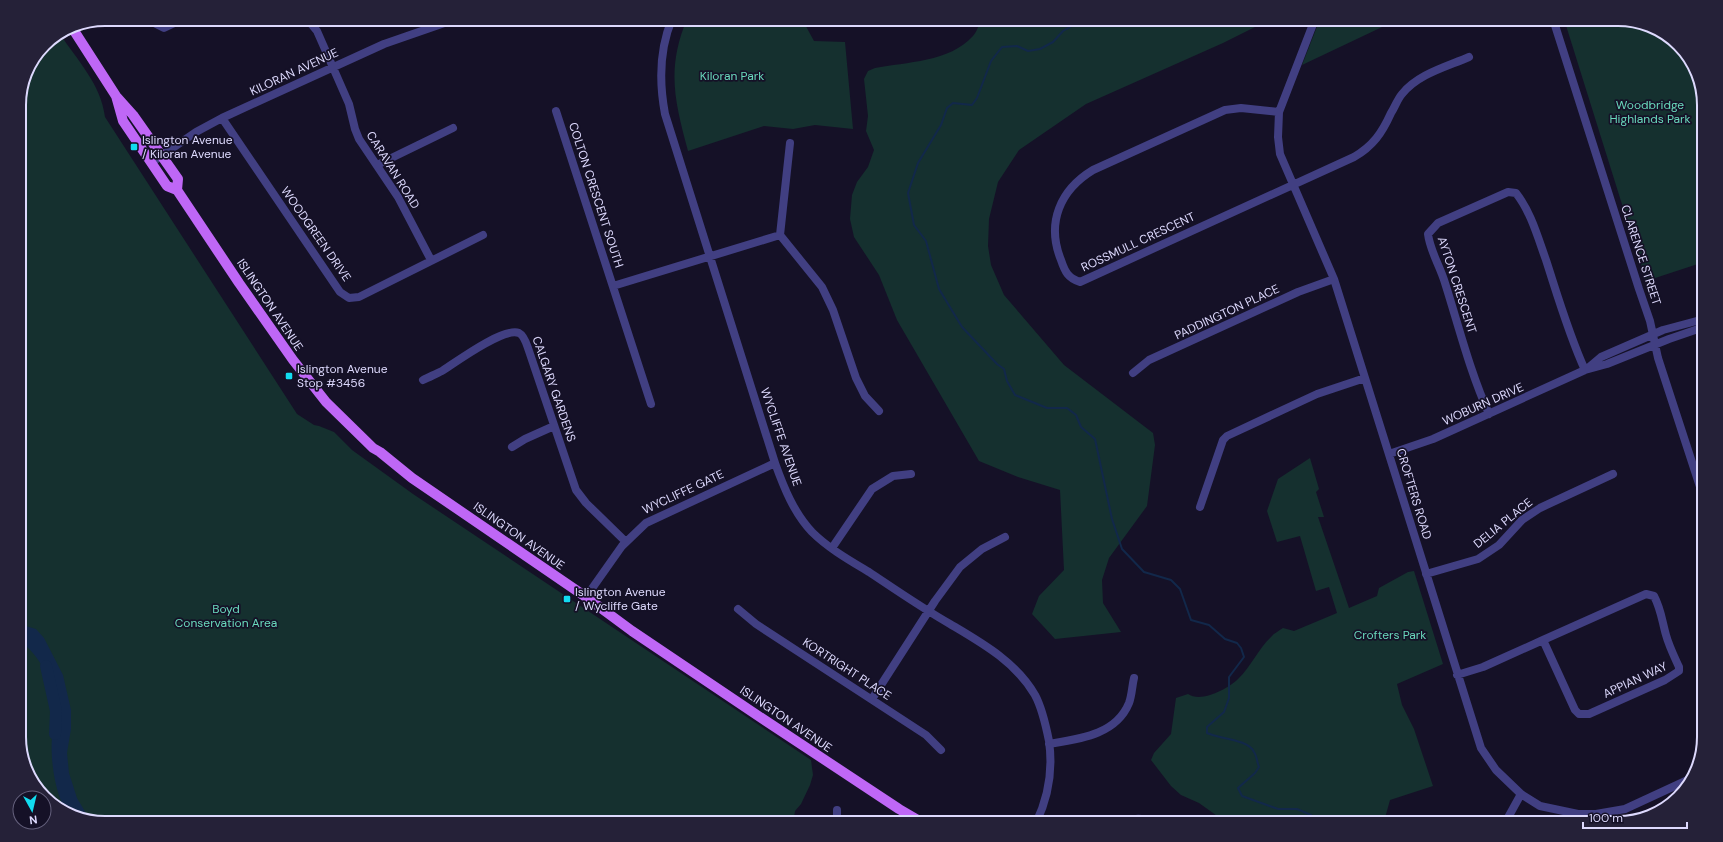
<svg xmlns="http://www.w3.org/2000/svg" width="1723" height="842" font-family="'DM Sans',sans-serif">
  <rect width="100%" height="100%" fill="#151127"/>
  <path fill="#15302f" d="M 687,19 L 802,19 L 814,41 L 845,42 L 853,129 L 815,125 L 793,129 L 764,126 L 688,151 C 675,102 666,69 687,19 Z
    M 981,19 L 1288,19 L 1297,26 L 1261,24 L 1223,43 L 1086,104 L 1019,150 L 998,182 L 989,219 L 988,246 L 991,265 L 1004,295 L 1064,365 L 1153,433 L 1155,445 L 1147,506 L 1109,558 L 1102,580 L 1103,603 L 1121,632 L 1055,639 L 1032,614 L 1039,596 L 1064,570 L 1060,490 L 1018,477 L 979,461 L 897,320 L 879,275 L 854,237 L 850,219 L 852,195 L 857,182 L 868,167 L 874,150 L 866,131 L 868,116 L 864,79 L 868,71 L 875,68 C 906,62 950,62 973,36 C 977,32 979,24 981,19 Z
    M 1320,19 L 1399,19 L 1302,65 Z
    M 1564,19 L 1618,19 L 1656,28 L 1690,57 L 1704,100 L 1704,262 L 1646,281 Z
    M 60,34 C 77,60 101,84 105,117 L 297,414 L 314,425 L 319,426 L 334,432 L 352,450 L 413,494 L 811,760 L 813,775 L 810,785 L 801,804 L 795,811 L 793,823 L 105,823 L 67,814 L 34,785 L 19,743 L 19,100 L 26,72 L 44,44 Z
    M 1310,458 L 1319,489 L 1316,492 L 1324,517 L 1318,517 L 1349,608 L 1377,596 L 1379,588 L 1408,572 L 1414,571 L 1443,664 L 1397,684 L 1402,705 L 1414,729 L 1433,786 L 1390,800 L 1385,818 L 1386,823 L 1227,823 L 1199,803 L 1181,795 L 1171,786 L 1151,760 L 1154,753 L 1171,734 L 1176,698 L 1188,694 C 1201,703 1228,689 1238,679 C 1251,667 1258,649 1271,637 C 1274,633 1279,631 1283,628 L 1294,631 L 1337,613 L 1329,587 L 1316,591 L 1300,536 L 1277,542 L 1267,511 L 1278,479 Z"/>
  <path fill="#12284a" d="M 19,624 L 36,629 L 44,638 L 63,675 L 71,710 L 71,729 L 67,753 L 69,773 L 77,798 L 90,820 C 85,818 74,818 70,814 C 55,801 50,757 52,738 C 53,729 58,718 57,708 C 55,687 39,652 19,641 Z"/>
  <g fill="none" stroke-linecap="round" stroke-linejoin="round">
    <path stroke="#12284a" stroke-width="2" d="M 1084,19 L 1063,31 L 1053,42 L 1040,49 L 1028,51 L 1017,46 L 1002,47 L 991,61 L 977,98 L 972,105 L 953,103 L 947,108 L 941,125 L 918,163 L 908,193 L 914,225 L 926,241 L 939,289 L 962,327 L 997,364 L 1004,369 L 1007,381 L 1015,395 L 1047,408 L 1067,408 L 1076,415 L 1081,427 L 1095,439 L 1112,519 L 1122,549 L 1144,572 L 1171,580 L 1180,589 L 1191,620 L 1209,625 L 1225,639 L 1237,643 L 1241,648 L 1244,657 L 1229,677 L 1229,698 L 1224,712 L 1207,727 L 1207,733 C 1219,739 1248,739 1254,752 C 1257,756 1257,763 1259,767 L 1255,773 L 1238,788 L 1242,796 L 1278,809 L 1297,809 L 1311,815 L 1318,823"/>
    <path stroke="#12284a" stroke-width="12" d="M 46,666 L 56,711 L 55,734"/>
    <path stroke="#413f82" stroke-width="8" d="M 153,19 L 156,24 L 164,28 L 183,19
      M 307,19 L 317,31 L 349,104 L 355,129 L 359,139 L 398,197 L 431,260
      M 672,19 C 659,50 659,82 665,114 L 775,463 C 784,488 794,513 812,532 C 828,548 849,560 869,572 C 896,590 922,608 950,624 C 982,643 1016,662 1035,695 C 1042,708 1046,726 1049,741 C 1053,769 1048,798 1036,823
      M 1315,19 L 1279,112 L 1278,137 L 1280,154 L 1334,279 L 1481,748 L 1496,770 L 1521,794 L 1540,806 L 1578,814 L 1596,814 L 1625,809 L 1692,778
      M 1553,19 L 1639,289 L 1650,321 L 1658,358 L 1704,499
      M 556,111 L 651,404
      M 1279,112 L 1241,108 L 1225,110 L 1093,170 C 1060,190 1046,223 1061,260 C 1065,272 1068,278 1080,282 L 1354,157 C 1373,146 1382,133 1391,113 C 1395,107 1397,100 1402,94 C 1418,74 1446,67 1469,57
      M 222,118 L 340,292 L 349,298 L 359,297 L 483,235
      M 151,163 L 196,132 L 222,118 L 384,44 L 456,19
      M 377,165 L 453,128
      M 780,235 L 822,287 L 833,310 L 856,378 L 865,396 L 879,411
      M 780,235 L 790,143
      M 613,286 L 780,235
      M 1588,368 L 1601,357 L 1663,330 L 1704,319
      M 1133,373 L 1149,360 L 1298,292 L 1334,279
      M 423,380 C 429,377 436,374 442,371 C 456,362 503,327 519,333 C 525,336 527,346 529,351 L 576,490 L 586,503 L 625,541
      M 1489,414 C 1470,372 1459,327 1445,283 C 1440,266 1430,251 1428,234 L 1438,223 L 1508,192 L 1516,193 C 1531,212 1538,238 1546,260 C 1558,297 1569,335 1585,370
      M 512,447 L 525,439 L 554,426
      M 1389,454 L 1433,439 L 1585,370 L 1607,364 L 1669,339 L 1704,327
      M 1200,507 L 1223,440 L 1227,436 L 1317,394 L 1365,378
      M 832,548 L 872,489 L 893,476 L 911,474
      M 1426,574 L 1478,559 L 1499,545 L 1522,520 L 1540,508 L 1613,474
      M 1646,594 L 1654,596 C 1661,609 1662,621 1666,635 C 1669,646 1674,656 1679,667 L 1679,671 L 1665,680 L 1589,714 L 1579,714 L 1575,710 L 1543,640 Z
      M 586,597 L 622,546 L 646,523 L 775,463
      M 738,609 L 756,624 L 926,735 L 941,750
      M 1457,675 L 1483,667 L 1543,640
      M 872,699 L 935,601 L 960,567 L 982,549 L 1005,537
      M 1049,744 C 1079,739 1116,735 1129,703 C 1132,695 1132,686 1134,678
      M 837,823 L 837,810
      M 1126,823 C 1135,819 1140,816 1149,823
      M 1505,823 L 1521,794"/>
    <path stroke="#bf67f6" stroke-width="10" d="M 71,26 L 116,96 L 133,115 L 178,179 L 177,190
      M 116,96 L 123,121 L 167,186 L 177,190 L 239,283 L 293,360 L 326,402 L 373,448 L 380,452 L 412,478 L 586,597 L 632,631 L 766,721 L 899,809 L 923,823"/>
  </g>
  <g fill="#12dcf0" stroke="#151127" stroke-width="1.5">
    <rect x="130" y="143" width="8" height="8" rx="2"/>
    <rect x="285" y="372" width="8" height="8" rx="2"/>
    <rect x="563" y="595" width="8" height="8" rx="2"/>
  </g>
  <g text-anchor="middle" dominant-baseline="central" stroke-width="3.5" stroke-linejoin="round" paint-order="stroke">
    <g font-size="12" fill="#ddd9fd" stroke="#151127">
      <text transform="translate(294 72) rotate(-25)">KILORAN AVENUE</text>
      <text transform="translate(393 170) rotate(58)">CARAVAN ROAD</text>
      <text transform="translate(596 195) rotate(72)">COLTON CRESCENT SOUTH</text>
      <text transform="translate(316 234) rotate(55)">WOODGREEN DRIVE</text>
      <text transform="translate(1138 242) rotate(-25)">ROSSMULL CRESCENT</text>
      <text transform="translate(1641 255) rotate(72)">CLARENCE STREET</text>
      <text transform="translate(1457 285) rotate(72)">AYTON CRESCENT</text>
      <text transform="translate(270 305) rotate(56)">ISLINGTON AVENUE</text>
      <text transform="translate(1227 312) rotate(-25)">PADDINGTON PLACE</text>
      <text transform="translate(554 389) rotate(71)">CALGARY GARDENS</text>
      <text transform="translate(1483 404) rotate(-24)">WOBURN DRIVE</text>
      <text transform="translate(781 437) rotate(71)">WYCLIFFE AVENUE</text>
      <text transform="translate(683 492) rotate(-25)">WYCLIFFE GATE</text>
      <text transform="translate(1414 494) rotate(73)">CROFTERS ROAD</text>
      <text transform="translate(1503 523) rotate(-39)">DELIA PLACE</text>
      <text transform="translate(519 536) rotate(35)">ISLINGTON AVENUE</text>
      <text transform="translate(847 669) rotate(33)">KORTRIGHT PLACE</text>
      <text transform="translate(1635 680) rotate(-25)">APPIAN WAY</text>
      <text transform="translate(786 719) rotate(34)">ISLINGTON AVENUE</text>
    </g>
    <g font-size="12" fill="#69d9bc" stroke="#151127">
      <text x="732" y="76">Kiloran Park</text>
      <text x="1650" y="105">Woodbridge<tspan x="1650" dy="14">Highlands Park</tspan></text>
      <text x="226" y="609">Boyd<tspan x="226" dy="14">Conservation Area</tspan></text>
      <text x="1390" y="635">Crofters Park</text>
    </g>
    <g font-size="12" fill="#ddd9fd" stroke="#151127" text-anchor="start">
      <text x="142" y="140">Islington Avenue<tspan x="142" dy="14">/ Kiloran Avenue</tspan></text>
      <text x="297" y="369">Islington Avenue<tspan x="297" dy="14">Stop #3456</tspan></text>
      <text x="575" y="592">Islington Avenue<tspan x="575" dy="14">/ Wycliffe Gate</tspan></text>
    </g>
  </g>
  <path d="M0 0H1723V842H0ZM105 26H1618A79 79 0 0 1 1697 105V737A79 79 0 0 1 1618 816H105A79 79 0 0 1 26 737V105A79 79 0 0 1 105 26Z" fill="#252138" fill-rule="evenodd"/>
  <path fill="none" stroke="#ddd9fd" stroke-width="2" d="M105 26H1618A79 79 0 0 1 1697 105V737A79 79 0 0 1 1618 816H105A79 79 0 0 1 26 737V105A79 79 0 0 1 105 26Z"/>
  <g transform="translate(32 810) rotate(172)"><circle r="19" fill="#151127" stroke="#65617d"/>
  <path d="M0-3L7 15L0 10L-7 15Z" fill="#12dcf0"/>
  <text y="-6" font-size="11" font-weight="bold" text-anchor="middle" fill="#ddd9fd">N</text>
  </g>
  <path d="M1583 822v6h104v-6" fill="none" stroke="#ddd9fd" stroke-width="2"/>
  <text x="1589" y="822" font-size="12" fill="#ddd9fd" stroke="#151127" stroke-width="3" paint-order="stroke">100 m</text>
</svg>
